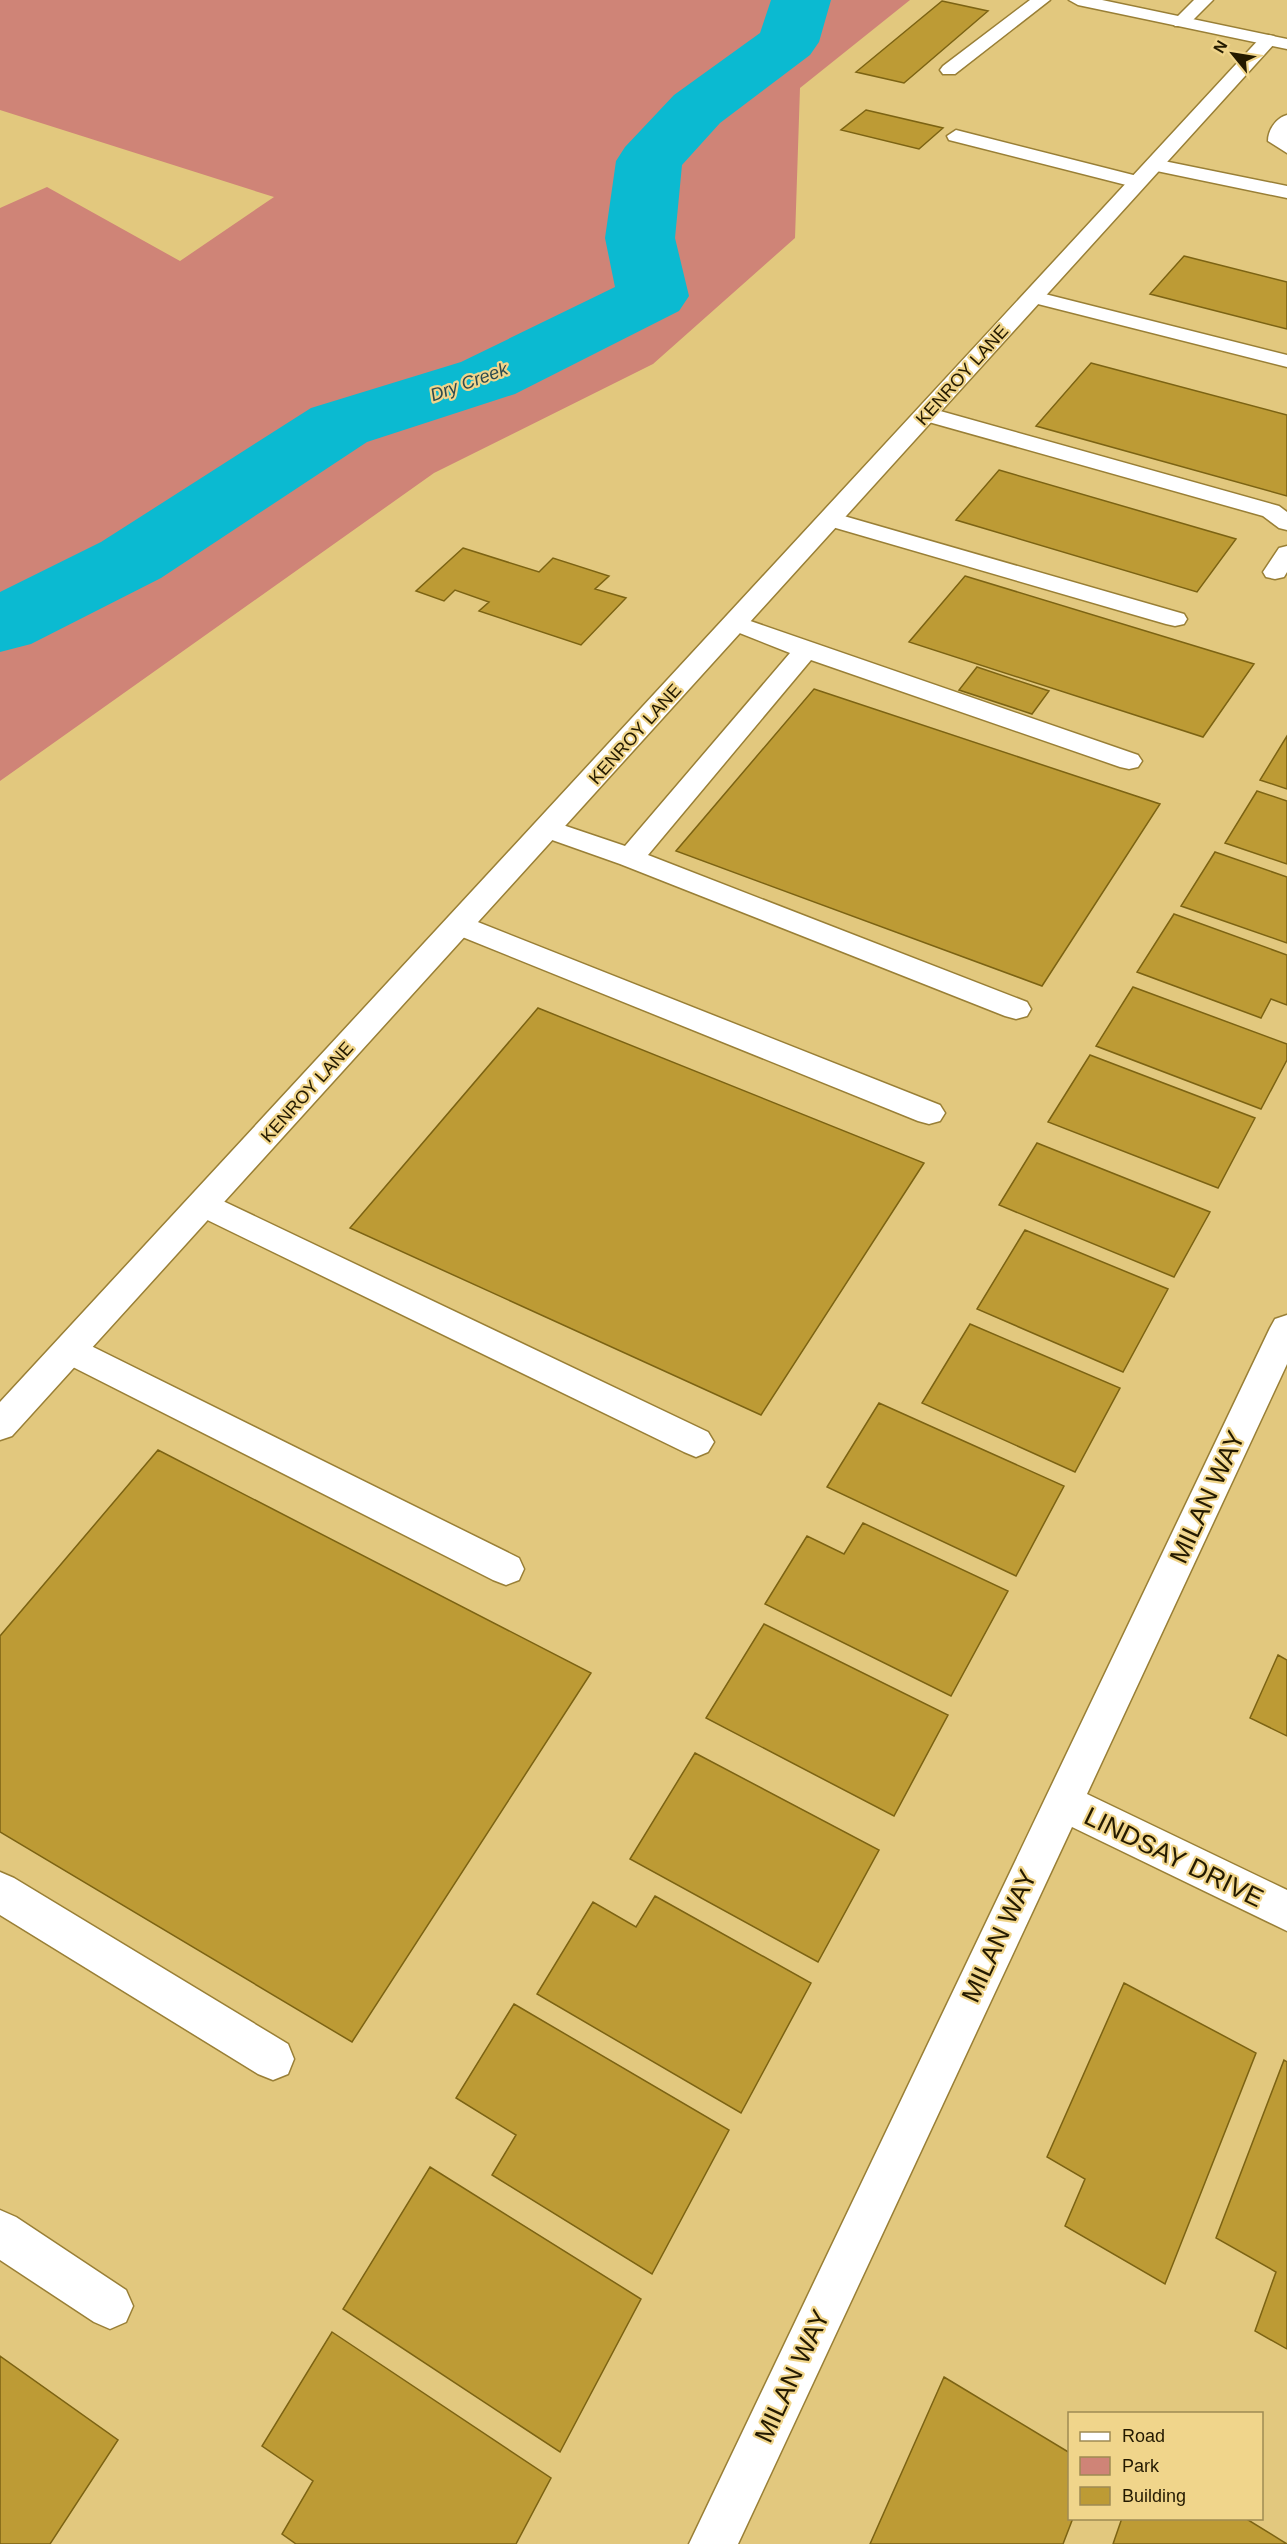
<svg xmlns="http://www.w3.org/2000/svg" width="1287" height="2544" font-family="Helvetica,sans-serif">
  <rect width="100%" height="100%" fill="#e2c87e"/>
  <path fill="#cf8477" d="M 0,0 L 910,0 L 800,88 L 795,238 L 653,364 L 434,473 L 0,781 L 0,208 L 47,187 L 180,261 L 274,197 L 0,110 Z"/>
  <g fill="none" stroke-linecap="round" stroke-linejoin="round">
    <path fill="#0bbad1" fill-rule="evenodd" d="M 771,0 L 831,0 L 819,42 L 810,55 L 720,123 L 682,165 L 675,238 L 689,296 L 679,311 L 515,394 L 367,442 L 161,578 L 31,644 L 0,652 L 0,592 L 101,542 L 311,408 L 461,362 L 615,287 L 605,238 L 616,161 L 625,147 L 674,95 L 760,33 Z"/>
  </g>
  <path fill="#bd9b35" stroke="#7c6313" stroke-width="1.5" d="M 942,1 L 988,11 L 904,83 L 856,72 Z
    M 866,110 L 943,128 L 919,149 L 841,130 Z
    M 1184,256 L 1287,282 L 1287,329 L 1150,294 Z
    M 1091,363 L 1287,415 L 1287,496 L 1036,426 Z
    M 999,470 L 1236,539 L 1197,592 L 956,520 Z
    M 463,548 L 539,572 L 553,558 L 609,576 L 595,589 L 626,598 L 581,645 L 479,611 L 489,602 L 455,590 L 444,601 L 416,591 Z
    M 965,576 L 1254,664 L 1203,737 L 909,642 Z
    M 977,667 L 1049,691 L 1032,714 L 959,690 Z
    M 814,689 L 1160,804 L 1042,986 L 676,851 Z
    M 1287,736 L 1287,789 L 1260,780 Z
    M 1257,791 L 1287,801 L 1287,864 L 1225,843 Z
    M 1215,852 L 1287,877 L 1287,943 L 1181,906 Z
    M 1174,914 L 1287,955 L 1287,1005 L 1271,999 L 1261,1018 L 1137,972 Z
    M 1133,987 L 1287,1044 L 1287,1060 L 1261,1109 L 1096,1046 Z
    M 538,1008 L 924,1163 L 761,1415 L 350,1228 Z
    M 1090,1055 L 1255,1118 L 1218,1188 L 1048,1122 Z
    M 1037,1143 L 1210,1212 L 1174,1277 L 999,1205 Z
    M 1025,1230 L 1168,1289 L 1123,1372 L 977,1309 Z
    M 970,1324 L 1120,1388 L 1075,1472 L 922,1403 Z
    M 879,1403 L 1064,1486 L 1016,1576 L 827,1487 Z
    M 158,1450 L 591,1673 L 352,2042 L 0,1832 L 0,1636 Z
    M 863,1523 L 1008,1591 L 951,1696 L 765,1604 L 807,1536 L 844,1554 Z
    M 764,1624 L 948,1715 L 894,1816 L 706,1718 Z
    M 1278,1655 L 1287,1660 L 1287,1736 L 1250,1718 Z
    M 695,1753 L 879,1850 L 818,1962 L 630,1859 Z
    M 655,1896 L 811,1983 L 741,2113 L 537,1994 L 593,1902 L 636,1927 Z
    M 1124,1983 L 1256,2053 L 1165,2284 L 1065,2226 L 1085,2179 L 1047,2157 Z
    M 514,2004 L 729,2130 L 652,2274 L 492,2175 L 516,2135 L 456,2098 Z
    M 1284,2060 L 1287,2062 L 1287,2349 L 1255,2331 L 1276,2272 L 1216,2238 Z
    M 430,2167 L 641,2299 L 560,2452 L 343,2309 Z
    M 332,2332 L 551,2478 L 516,2544 L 296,2544 L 282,2534 L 313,2481 L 262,2446 Z
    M 0,2356 L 118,2440 L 50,2544 L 0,2544 Z
    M 944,2377 L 1070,2453 L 1070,2518 L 1073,2518 L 1063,2544 L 870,2544 Z
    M 1122,2518 L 1245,2518 L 1287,2544 L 1113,2544 Z"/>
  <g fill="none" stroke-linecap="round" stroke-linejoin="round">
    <g stroke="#997f36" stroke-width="3">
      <path id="lane" d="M 1030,0 L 1050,0 L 955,74 L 943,74 L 940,70 L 943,66 Z
        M 1194,0 L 1213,0 L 1187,26 L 1175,26 L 1172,22 Z
        M 1287,115 L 1287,153 L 1268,141 C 1268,130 1276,118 1287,115 Z
        M 956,130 L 1145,178 L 1148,182 L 1138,188 L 949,140 L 947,136 Z
        M 1154,159 L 1287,186 L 1287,198 L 1147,169 L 1144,165 Z
        M 1033,291 L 1287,355 L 1287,367 L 1026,301 L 1023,297 L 1026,293 Z
        M 926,407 L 1279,506 L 1287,512 L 1287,530 L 1279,528 L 1263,516 L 918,419 L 915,414 L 918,409 Z
        M 830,512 L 1184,614 L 1187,619 L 1184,624 L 1175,626 L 1166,624 L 822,524 L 818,519 L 822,514 Z
        M 1287,546 L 1287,572 L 1284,577 L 1275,579 L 1266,577 L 1263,572 L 1279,548 Z
        M 736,616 L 1138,755 L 1142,761 L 1138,767 L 1129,769 L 1120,767 L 811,660 L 648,855 L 1027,1002 L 1031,1009 L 1027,1016 L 1016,1019 L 1005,1016 L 620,864 L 538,835 L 534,829 L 538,823 L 548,820 L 625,846 L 790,653 L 727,628 L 724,623 L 727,618 Z
        M 460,915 L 940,1105 L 945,1113 L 940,1121 L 929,1124 L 918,1121 L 450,932 L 446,925 L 450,918 Z
        M 204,1192 L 708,1432 L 714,1442 L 708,1452 L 696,1457 L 684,1452 L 193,1213 L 188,1204 L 193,1195 Z
        M 71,1336 L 519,1558 L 524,1569 L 519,1580 L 506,1585 L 493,1580 L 59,1360 L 54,1350 L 59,1340 Z
        M 0,1872 L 14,1878 L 288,2044 L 294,2059 L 288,2074 L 273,2080 L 258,2074 L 0,1915 Z
        M 0,2210 L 16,2217 L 126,2290 L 133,2306 L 126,2322 L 110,2329 L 94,2322 L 0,2260 Z"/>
    </g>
    <g stroke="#997f36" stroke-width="3">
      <path id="street" d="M 1268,35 L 1274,36 L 1277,40 L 1274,44 L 12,1436 L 0,1440 L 0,1402 L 1262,36 Z
        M 1287,1315 L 1287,1364 L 1087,1794 L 1287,1890 L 1287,1931 L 1072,1827 L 738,2544 L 689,2544 L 1270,1328 L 1275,1319 Z"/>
    </g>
    <g stroke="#997f36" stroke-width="3">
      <path id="secondary" d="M 1069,0 L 1102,0 L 1287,39 L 1287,49 L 1078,5 Z"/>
    </g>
    <use href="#lane" fill="#fff" fill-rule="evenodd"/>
    <use href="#street" fill="#fff" fill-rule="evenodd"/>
    <use href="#secondary" fill="#fff" fill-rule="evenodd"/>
  </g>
  <g text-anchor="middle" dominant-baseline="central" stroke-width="4.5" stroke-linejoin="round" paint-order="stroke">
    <g font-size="18" fill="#241a00" stroke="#f0d58b">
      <text transform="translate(962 375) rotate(-48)">KENROY LANE</text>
      <text transform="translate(635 734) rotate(-48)">KENROY LANE</text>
      <text transform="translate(307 1092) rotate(-48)">KENROY LANE</text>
    </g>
    <g font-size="18" font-style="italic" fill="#2c4a50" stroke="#f0d58b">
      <text transform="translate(469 382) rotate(-20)">Dry Creek</text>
    </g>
    <g font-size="26" fill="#241a00" stroke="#f0d58b">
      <text transform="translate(1207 1497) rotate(-65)">MILAN WAY</text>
      <text transform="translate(1174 1857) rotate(26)">LINDSAY DRIVE</text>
      <text transform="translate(999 1936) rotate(-65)">MILAN WAY</text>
      <text transform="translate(792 2376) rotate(-65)">MILAN WAY</text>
    </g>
  </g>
  <rect x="1068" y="2412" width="195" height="108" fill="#f0d58b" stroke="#9e8a53" stroke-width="1.5"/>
  <rect x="1080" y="2432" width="30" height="9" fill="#ffffff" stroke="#9e8a53" stroke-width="1.5"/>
  <text x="1122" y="2442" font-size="18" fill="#241a00">Road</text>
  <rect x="1080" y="2457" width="30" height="18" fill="#cf8477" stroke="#9e8a53" stroke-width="1.5"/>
  <text x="1122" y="2472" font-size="18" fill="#241a00">Park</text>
  <rect x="1080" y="2487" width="30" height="18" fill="#bd9b35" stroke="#9e8a53" stroke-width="1.5"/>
  <text x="1122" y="2502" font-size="18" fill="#241a00">Building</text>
  <g transform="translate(1233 54) rotate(300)" stroke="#f0d58b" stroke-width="4.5" paint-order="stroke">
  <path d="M0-4.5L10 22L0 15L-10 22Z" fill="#241a00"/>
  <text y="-9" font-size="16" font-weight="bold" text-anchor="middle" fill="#241a00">N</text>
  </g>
</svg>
